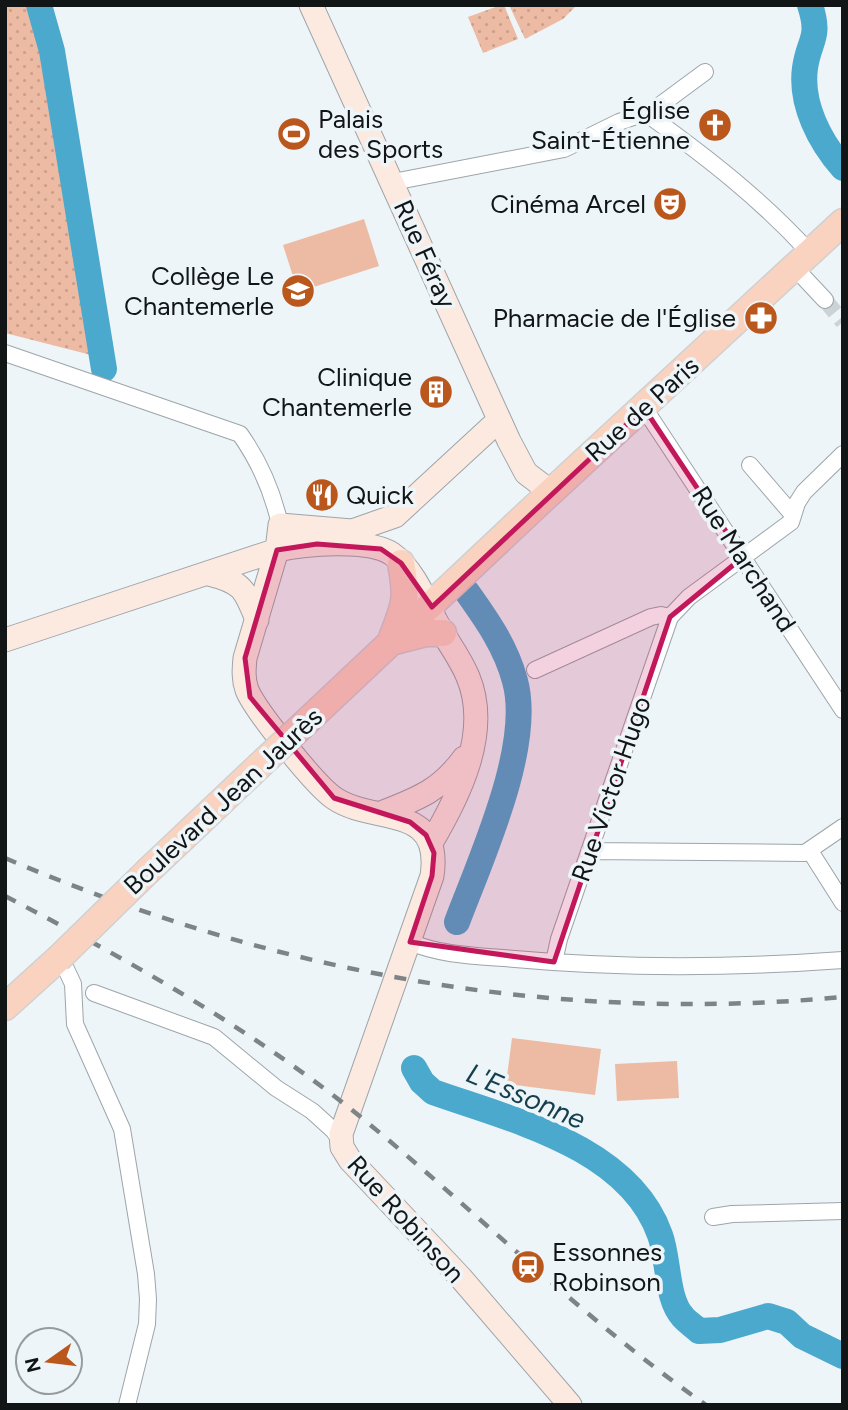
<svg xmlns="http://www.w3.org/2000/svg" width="848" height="1410" font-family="Figtree,sans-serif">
  <defs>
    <pattern id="green-dots" width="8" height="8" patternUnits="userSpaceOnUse" patternTransform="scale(1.75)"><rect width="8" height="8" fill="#edbba3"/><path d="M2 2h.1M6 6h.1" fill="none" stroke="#caa08c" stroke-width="1.8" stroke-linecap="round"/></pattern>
  </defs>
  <rect width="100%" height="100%" fill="#edf5f9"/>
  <path fill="url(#green-dots)" d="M 5,5 L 28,5 L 50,83 L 95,356 L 5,333 Z
    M 501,5 L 504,5 L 518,39 L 483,53 L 468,17 Z
    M 509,5 L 577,5 L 563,19 L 525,39 Z"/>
  <path fill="#edbba3" d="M 364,219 L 379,266 L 298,292 L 283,245 Z
    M 512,1038 L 601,1049 L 595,1095 L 506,1084 Z
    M 677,1061 L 679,1098 L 617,1101 L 615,1064 Z"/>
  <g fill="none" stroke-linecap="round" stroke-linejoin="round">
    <path stroke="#4aa9cd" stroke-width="26" d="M 39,5 L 52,51 L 104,369
      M 810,5 C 821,39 809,39 805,68 C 800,104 820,142 843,168
      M 457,922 C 481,858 533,746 515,681 C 506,647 487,620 467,592
      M 414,1068 L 422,1082 L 433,1092 C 512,1120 629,1147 660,1235 C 669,1259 666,1299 683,1317 C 687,1322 694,1326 699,1331 L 720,1330 L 768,1316 L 787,1322 L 802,1336 L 843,1356"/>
    <path stroke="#ccd3d7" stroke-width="16" stroke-dasharray="16 8" stroke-linecap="butt" d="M 825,300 L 843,322"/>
    <g stroke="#9da5a9" stroke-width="18">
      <path id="street" d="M 651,117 L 659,106 L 705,72
        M 393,182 L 564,149 L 619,122 L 639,115 L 651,117 C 708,158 763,201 810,253
        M 795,268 L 825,300
        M 5,353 L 240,434 C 259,461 273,493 280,525
        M 644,408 L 843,710
        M 750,465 L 793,515
        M 535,670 L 651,617 L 661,615 L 670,617
        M 589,851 L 805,853 L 843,827
        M 810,851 L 843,903
        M 410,942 C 442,956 481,956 515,959 C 625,969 733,968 843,960
        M 58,959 L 66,969 L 73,984 L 75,1024 L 122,1129 L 146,1274 L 148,1299 L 147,1324 L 127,1405
        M 554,962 L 559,939 L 670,617 L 689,597 L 791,522 L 797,503 L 804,492 L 843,454
        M 94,993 L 214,1037 L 276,1088 L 312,1111 L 333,1130 L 341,1141
        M 713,1217 L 732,1214 L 843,1211"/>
    </g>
    <g stroke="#9da5a9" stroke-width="25">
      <path id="secondary" d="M 311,5 L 509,441 L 526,473 L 551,492
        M 499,420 L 395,516 L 352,531 L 280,525 L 277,550 L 245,658 C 244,669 243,679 247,690 C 255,710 315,785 334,798 C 373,825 443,802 432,876 L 341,1134 L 342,1147 L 350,1160 L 461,1278 L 570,1405
        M 209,574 C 242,582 245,589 257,620
        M 5,640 L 277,550 C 304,544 369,538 392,554 C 413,569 425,599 436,621 C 446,640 460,657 468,677 C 491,732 459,796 431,843
        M 381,813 C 417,799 440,791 464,758"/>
    </g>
    <g stroke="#d0d0d0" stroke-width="29">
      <path id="primary" d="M 392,638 C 405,604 408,600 401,563
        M 395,641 L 426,633 L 443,633
        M 303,725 L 540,502 L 843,222
        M 149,870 L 259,766
        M 5,1007 L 58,959"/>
    </g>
    <use href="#street" stroke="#fff" stroke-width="16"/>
    <use href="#secondary" stroke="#fce9e0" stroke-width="23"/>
    <use href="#primary" stroke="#fad3c0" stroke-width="26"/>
    <path stroke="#7e8486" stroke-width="4.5" stroke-dasharray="12 12" stroke-linecap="butt" d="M 5,858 C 274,973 551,1024 843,997
      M 5,896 C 126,959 245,1025 352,1110 C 471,1206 580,1317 706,1405"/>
    <g stroke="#d0d0d0" stroke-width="29" stroke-linecap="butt">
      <path id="primary-bridge" d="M 259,766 L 303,725
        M 58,959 L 149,870"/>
    </g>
    <use href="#primary-bridge" stroke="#fad3c0" stroke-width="26"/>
  </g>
  <path fill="#c2185b" fill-opacity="0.2" stroke="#c2185b" stroke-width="5" stroke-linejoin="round" d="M 644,408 L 743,557 L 670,617 L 554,962 L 410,942 L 432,876 L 434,853 L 426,835 L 410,822 L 334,798 L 250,697 L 245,658 L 277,550 L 317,544 L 381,549 L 401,563 L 432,607 Z"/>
  <defs>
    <g id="church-disc" transform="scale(1.75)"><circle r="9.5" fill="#b9571c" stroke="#edf5f9"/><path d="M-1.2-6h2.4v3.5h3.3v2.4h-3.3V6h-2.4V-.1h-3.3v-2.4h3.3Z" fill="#fff"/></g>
    <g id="stadium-disc" transform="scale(1.75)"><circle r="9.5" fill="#b9571c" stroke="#edf5f9"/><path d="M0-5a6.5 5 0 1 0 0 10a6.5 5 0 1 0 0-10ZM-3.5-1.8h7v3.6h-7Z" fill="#fff"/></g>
    <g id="theatre-disc" transform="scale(1.75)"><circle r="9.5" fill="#b9571c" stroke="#edf5f9"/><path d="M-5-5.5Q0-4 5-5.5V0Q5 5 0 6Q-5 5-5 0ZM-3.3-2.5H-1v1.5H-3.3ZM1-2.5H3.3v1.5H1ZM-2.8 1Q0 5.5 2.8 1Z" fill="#fff"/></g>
    <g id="school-disc" transform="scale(1.75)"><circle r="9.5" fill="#b9571c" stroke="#edf5f9"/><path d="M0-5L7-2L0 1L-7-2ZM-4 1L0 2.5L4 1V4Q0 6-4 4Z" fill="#fff"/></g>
    <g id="pharmacy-disc" transform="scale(1.75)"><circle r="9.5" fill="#b9571c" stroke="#edf5f9"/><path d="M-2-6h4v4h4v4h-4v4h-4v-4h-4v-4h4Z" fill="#fff"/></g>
    <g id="building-disc" transform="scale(1.75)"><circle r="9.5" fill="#b9571c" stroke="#edf5f9"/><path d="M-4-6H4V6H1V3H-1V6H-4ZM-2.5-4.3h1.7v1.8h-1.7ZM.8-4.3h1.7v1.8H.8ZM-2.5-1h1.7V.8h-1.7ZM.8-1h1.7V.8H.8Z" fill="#fff"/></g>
    <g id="restaurant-disc" transform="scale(1.75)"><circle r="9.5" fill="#b9571c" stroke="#edf5f9"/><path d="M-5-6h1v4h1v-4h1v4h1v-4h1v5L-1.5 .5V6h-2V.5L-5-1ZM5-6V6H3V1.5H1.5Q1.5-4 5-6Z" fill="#fff"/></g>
    <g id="station-disc" transform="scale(1.75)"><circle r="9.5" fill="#b9571c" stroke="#edf5f9"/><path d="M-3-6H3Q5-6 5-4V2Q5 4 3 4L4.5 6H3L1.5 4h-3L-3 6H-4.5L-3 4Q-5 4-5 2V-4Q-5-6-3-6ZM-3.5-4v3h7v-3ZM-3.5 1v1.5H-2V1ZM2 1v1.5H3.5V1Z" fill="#fff"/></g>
  </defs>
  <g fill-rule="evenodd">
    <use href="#church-disc" x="715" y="125"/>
    <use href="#stadium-disc" x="294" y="134"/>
    <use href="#theatre-disc" x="670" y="204"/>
    <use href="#school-disc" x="298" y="291"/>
    <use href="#pharmacy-disc" x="761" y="318"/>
    <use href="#building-disc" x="436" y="392"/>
    <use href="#restaurant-disc" x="322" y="495"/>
    <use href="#station-disc" x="528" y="1267"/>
  </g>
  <g text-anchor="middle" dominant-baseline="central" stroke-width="7" stroke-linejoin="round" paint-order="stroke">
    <g font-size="26" fill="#121516" stroke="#edf5f9" text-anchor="end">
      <text x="690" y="110">Église<tspan x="690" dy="30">Saint-Étienne</tspan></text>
      <text x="318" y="119" text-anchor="start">Palais<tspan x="318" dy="30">des Sports</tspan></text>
      <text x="646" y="204">Cinéma Arcel</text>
      <text x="274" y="276">Collège Le<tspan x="274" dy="30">Chantemerle</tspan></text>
      <text x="736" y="318">Pharmacie de l'Église</text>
      <text x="412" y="377">Clinique<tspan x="412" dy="30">Chantemerle</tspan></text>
      <text x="346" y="495" text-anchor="start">Quick</text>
      <text x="552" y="1252" text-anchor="start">Essonnes<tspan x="552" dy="30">Robinson</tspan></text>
    </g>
    <g font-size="26" fill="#121516" stroke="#edf5f9">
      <text transform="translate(425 254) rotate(66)">Rue Féray</text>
      <text transform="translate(642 409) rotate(-42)">Rue de Paris</text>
      <text transform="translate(744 559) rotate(57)">Rue Marchand</text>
      <text transform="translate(611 789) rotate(-71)">Rue Victor Hugo</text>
      <text transform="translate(223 801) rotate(-43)">Boulevard Jean Jaurès</text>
      <text transform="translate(406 1219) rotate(48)">Rue Robinson</text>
    </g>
    <g font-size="28" font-style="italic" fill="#153f4e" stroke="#edf5f9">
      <text transform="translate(526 1096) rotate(23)">L'Essonne</text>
    </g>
  </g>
  <rect width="848" height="1410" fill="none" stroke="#121516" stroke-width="14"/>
  <g transform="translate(49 1361) rotate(256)"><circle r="33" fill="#edf5f9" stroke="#959b9e" stroke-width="2"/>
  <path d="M0-5L12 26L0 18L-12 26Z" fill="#b9571c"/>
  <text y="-10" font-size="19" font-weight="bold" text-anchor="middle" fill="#121516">N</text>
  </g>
</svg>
